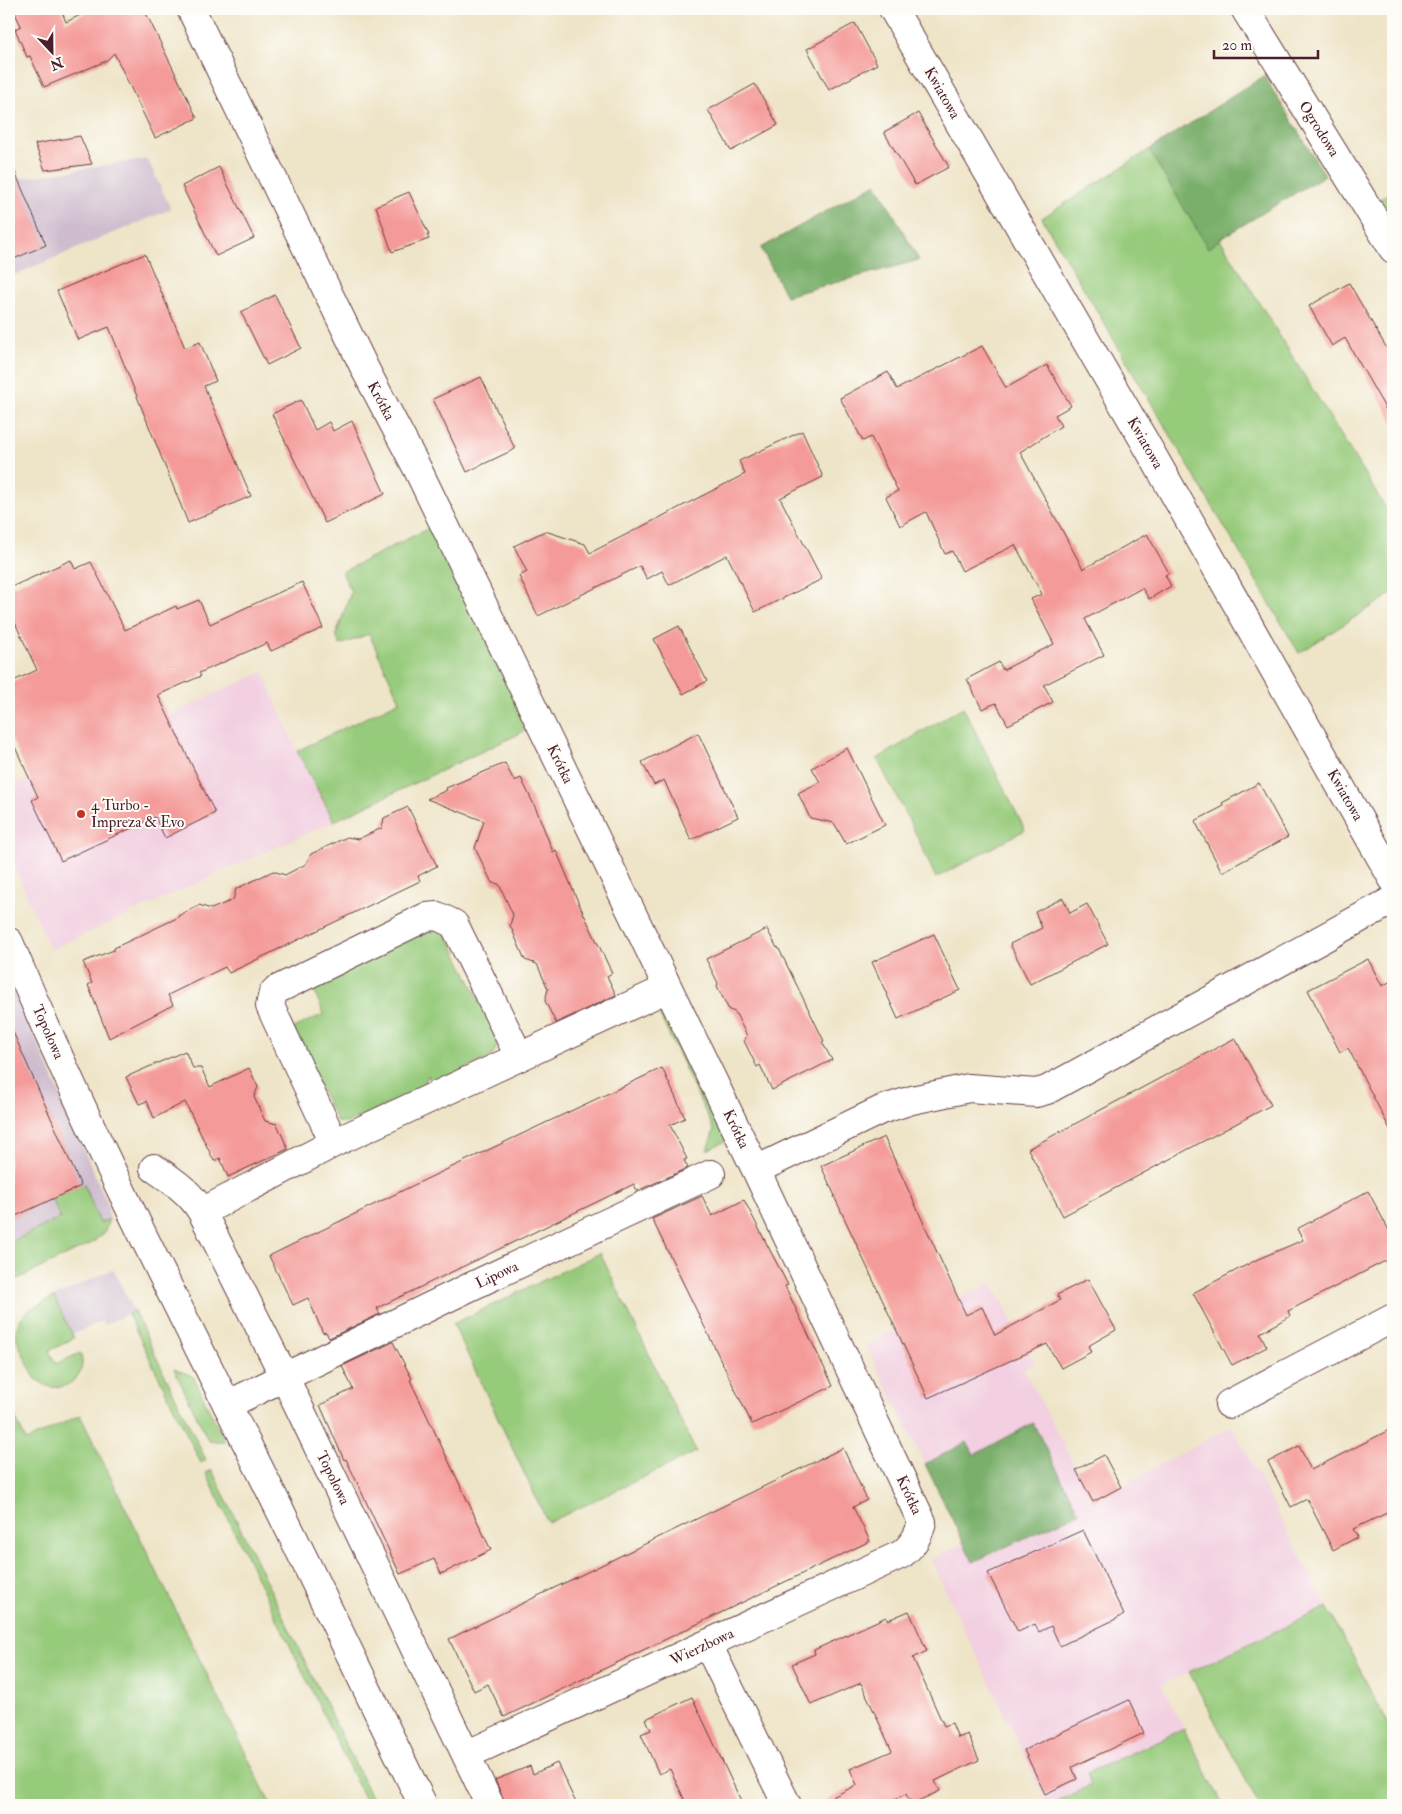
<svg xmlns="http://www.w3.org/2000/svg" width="1402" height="1814" font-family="'IM FELL Double Pica',serif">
  <rect width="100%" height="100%" fill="#fdfcf7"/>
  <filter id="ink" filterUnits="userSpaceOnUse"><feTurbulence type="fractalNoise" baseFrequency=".02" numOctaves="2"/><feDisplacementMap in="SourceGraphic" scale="10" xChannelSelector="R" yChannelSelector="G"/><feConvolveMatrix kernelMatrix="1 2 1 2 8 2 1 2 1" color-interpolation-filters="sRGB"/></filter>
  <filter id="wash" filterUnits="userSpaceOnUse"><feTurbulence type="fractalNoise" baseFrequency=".0096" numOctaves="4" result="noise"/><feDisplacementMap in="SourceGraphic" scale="20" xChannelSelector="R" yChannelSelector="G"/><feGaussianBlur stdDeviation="1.12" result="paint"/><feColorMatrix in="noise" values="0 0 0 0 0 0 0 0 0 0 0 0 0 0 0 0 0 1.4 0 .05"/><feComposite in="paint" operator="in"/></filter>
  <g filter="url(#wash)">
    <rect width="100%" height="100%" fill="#eee4c7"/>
    <path fill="#f2cfe1" d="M 263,672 L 297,751 L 334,821 L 50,950 L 9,854 L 9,787 Z
      M 992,1282 L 1034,1364 L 1024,1370 L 1093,1501 L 1232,1426 L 1327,1607 L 1162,1685 L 1184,1729 L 1087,1773 L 1092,1785 L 1052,1805 L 1048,1805 L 931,1560 L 964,1543 L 866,1345 Z"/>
    <path fill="#cfbdcf" d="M 147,159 L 171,209 L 9,277 L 9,180 Z
      M 9,977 L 107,1203 L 109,1219 L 9,1266 Z
      M 111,1270 L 114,1271 L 134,1311 L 104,1325 L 102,1321 L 72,1335 L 54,1297 Z"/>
    <path fill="#97cb7b" stroke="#707553" d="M 1149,150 L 1208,248 L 1220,239 L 1393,520 L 1393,593 L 1299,653 L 1042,218 Z
      M 1393,190 L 1393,222 L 1378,200 Z
      M 433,526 L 529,727 L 517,735 L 334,821 L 297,751 L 400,701 L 369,634 L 340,645 L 336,635 L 351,592 L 342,572 Z
      M 963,707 L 1025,830 L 936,878 L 914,830 L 877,759 Z
      M 428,928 L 438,930 L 448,936 L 497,1036 L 496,1049 L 492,1056 L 432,1084 L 428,1075 L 424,1083 L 416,1092 L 347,1123 L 337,1122 L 291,1029 L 324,1014 L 311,984 Z
      M 663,1012 L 666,1012 L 730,1139 L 707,1150 L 714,1130 L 659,1014 Z
      M 84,1184 L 100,1223 L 109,1219 L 105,1232 L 92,1243 L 9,1283 L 9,1243 L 60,1218 L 52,1199 Z
      M 600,1253 L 696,1452 L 548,1523 L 453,1324 Z
      M 54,1297 L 74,1338 L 49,1351 L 56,1364 L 80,1353 C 89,1372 68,1393 48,1386 C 44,1385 37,1380 35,1378 C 31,1372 17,1342 16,1335 C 16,1331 17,1324 19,1321 C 27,1308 41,1304 54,1297 Z
      M 134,1311 L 206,1460 L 201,1463 L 128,1314 Z
      M 174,1369 L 193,1376 L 225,1442 L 208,1440 Z
      M 9,1404 L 26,1441 L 80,1415 L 271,1805 L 9,1805 Z
      M 212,1470 L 373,1801 L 367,1804 L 206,1473 Z
      M 1327,1607 L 1393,1733 L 1393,1805 L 1259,1805 L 1189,1672 Z
      M 1184,1729 L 1223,1805 L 1052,1805 L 1091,1785 L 1087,1773 Z"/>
    <path fill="#79af6b" stroke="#62674b" d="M 1264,76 L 1325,175 L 1220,239 L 1208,248 L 1149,150 Z
      M 876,183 L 919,260 L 786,296 L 761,248 Z
      M 1033,1423 L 1079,1513 L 973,1562 L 925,1464 L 967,1442 L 974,1455 Z"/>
    <g id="blocks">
      <path fill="#f49b9a" d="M 13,9 L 61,9 L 66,22 L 93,9 L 144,9 L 197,118 L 155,138 L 114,53 L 106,61 L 44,87 L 30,56 L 27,57 L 15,29 L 21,26 Z
        M 855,23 L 877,64 L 829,90 L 807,49 Z
        M 755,84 L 778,125 L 731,151 L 708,110 Z
        M 918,113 L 949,167 L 915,185 L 884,132 Z
        M 80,136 L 92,164 L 45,170 L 35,144 Z
        M 9,158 L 46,245 L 9,261 Z
        M 219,167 L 254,238 L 216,256 L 182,186 Z
        M 409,192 L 429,235 L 427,235 L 429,239 L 392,252 L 376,206 Z
        M 145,254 L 185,348 L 200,342 L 216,381 L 204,386 L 251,496 L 188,523 L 109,327 L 78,340 L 57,291 Z
        M 1349,283 L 1393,359 L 1393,422 L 1345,338 L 1332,346 L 1309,306 Z
        M 275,295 L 301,348 L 267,365 L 241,312 Z
        M 982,346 L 1006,388 L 1047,365 L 1071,406 L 1055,415 L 1061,426 L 1020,452 L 1083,569 L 1147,534 L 1169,573 L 1165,575 L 1171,586 L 1149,599 L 1142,588 L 1085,619 L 1104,655 L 1044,685 L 1053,702 L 1008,725 L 996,703 L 982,709 L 967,679 L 999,662 L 1003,670 L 1054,644 L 1031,599 L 1042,594 L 1015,545 L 962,571 L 952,551 L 945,554 L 926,512 L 900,526 L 886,497 L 898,491 L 871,437 L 863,441 L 840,398 L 888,372 L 897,389 Z
        M 481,377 L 515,449 L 467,472 L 433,399 Z
        M 301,400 L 315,430 L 329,422 L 333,431 L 352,421 L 385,494 L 325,523 L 272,414 Z
        M 802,431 L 823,477 L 780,498 L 822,579 L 755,612 L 727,555 L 669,585 L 662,571 L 647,579 L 640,566 L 538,616 L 519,576 L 527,572 L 514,546 L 545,531 L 585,544 L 590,553 L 745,474 L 739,461 Z
        M 71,560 L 75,569 L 91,562 L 125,630 L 176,606 L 177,609 L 199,600 L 210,624 L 302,582 L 323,628 L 271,651 L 267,643 L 199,673 L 201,676 L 158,695 L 215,813 L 165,838 L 155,817 L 61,861 L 32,800 L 38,797 L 9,734 L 9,683 L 37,670 L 9,610 L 9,588 Z
        M 679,626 L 707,681 L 683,694 L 654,639 Z
        M 698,733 L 738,817 L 691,840 L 664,780 L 654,785 L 642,762 Z
        M 847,748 L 885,825 L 846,844 L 834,823 L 810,818 L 798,793 L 820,782 L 812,768 Z
        M 505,763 L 514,781 L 521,778 L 537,811 L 553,852 L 556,850 L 579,904 L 612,973 L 607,976 L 616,995 L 556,1023 L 545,1001 L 548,989 L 537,964 L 525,960 L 510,925 L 513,915 L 499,884 L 492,883 L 475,848 L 484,821 L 427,799 L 447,790 L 446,788 Z
        M 1259,783 L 1288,837 L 1222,872 L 1195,821 L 1224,806 L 1222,803 Z
        M 408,807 L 437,866 L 418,876 L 420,881 L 229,973 L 225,967 L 168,995 L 173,1005 L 109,1038 L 88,985 L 92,983 L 83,962 L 114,950 L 114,948 L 179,917 L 178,916 L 199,905 L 211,909 L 233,900 L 236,889 L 273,871 L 285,875 L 306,864 L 311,854 L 347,837 L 358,839 L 382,828 L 384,818 Z
        M 1063,898 L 1070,913 L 1087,904 L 1108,944 L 1030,984 L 1010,944 L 1042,928 L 1035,912 Z
        M 767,929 L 777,948 L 778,947 L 824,1041 L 822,1042 L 832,1060 L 772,1090 L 760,1065 L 757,1067 L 744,1041 L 747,1036 L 735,1012 L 729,1010 L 717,986 L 718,983 L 706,959 Z
        M 934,934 L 960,990 L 898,1019 L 872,962 Z
        M 1368,959 L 1382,986 L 1393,980 L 1393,1135 L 1348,1048 L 1340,1052 L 1308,990 Z
        M 9,1023 L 81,1186 L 9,1219 Z
        M 1235,1038 L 1271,1105 L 1063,1216 L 1028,1149 Z
        M 185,1051 L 193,1068 L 201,1068 L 210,1087 L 249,1068 L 258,1087 L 254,1097 L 265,1121 L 277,1124 L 288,1149 L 228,1177 L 220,1158 L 214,1161 L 185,1102 L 154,1118 L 147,1101 L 139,1104 L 126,1077 Z
        M 662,1068 L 685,1118 L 670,1125 L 687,1159 L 684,1160 L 688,1168 L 637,1191 L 634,1184 L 377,1308 L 380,1314 L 329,1338 L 326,1332 L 323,1333 L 308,1298 L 293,1305 L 269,1256 L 418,1183 Z
        M 884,1137 L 966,1315 L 982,1307 L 995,1335 L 1060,1300 L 1057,1295 L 1088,1279 L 1116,1330 L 1088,1346 L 1091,1352 L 1061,1368 L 1047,1344 L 928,1398 L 834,1196 L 835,1196 L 821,1166 Z
        M 1368,1191 L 1393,1238 L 1393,1257 L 1288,1311 L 1290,1316 L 1260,1333 L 1267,1347 L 1232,1365 L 1193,1293 L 1258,1259 L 1303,1240 L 1297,1229 Z
        M 702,1196 L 712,1216 L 744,1200 L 788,1285 L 785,1286 L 833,1386 L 752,1424 L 652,1219 Z
        M 393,1342 L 412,1379 L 410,1380 L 491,1550 L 441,1574 L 434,1559 L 400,1574 L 346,1459 L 344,1460 L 320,1405 L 353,1389 L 342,1366 Z
        M 1393,1428 L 1393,1510 L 1353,1529 L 1358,1537 L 1333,1550 L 1307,1499 L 1291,1507 L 1268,1462 L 1299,1446 L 1311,1470 Z
        M 843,1448 L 867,1500 L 853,1507 L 870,1541 L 504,1717 L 488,1684 L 474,1691 L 449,1639 Z
        M 1104,1455 L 1121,1487 L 1093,1502 L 1076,1470 Z
        M 1083,1530 L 1124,1615 L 1060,1646 L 1051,1626 L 1039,1632 L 1035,1624 L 1018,1632 L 988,1573 Z
        M 909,1611 L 927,1651 L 913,1658 L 944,1726 L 952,1723 L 958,1738 L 968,1734 L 979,1760 L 935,1781 L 940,1791 L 911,1804 L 906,1794 L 881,1805 L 816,1805 L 857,1785 L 850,1769 L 892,1751 L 861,1683 L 811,1705 L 792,1664 L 815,1654 L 814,1650 L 886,1617 L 888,1620 Z
        M 692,1697 L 743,1805 L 687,1805 L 670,1769 L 659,1774 L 641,1734 L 651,1730 L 646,1719 Z
        M 1129,1700 L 1144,1733 L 1072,1767 L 1077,1779 L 1045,1794 L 1024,1750 Z
        M 557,1763 L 577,1805 L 506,1805 L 495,1780 L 530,1766 L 533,1774 Z"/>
    </g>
  </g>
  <g filter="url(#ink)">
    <use href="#blocks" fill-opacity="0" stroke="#633d42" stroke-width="1"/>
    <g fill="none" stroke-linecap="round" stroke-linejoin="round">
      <g stroke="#633d42" stroke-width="30">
        <path id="minor" d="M 191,9 L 366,371 L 417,468 L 756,1170 L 922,1522 C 918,1537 913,1545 902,1554 L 466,1755
          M 893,9 L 1142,437 L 1393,879
          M 1245,9 L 1393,249
          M 9,942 C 81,1114 164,1280 248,1446 C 308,1565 365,1686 423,1805
          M 334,1143 L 270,1006 L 273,993 L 276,990 L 426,917 L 437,916 L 454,924 L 519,1056
          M 154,1168 C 173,1181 190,1192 202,1212 L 285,1378 L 490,1805
          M 756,1170 L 881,1110 L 912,1100 L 969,1088 L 1036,1093 L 1047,1090 L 1393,900
          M 202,1212 L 334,1143 L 668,988
          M 1229,1404 L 1393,1318
          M 227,1405 L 472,1286 L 711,1174
          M 708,1645 L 787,1805"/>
      </g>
      <use href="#minor" stroke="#fff" stroke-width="28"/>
    </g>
  </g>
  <circle fill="#c8321e" stroke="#fdfcf7" stroke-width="2" cx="81" cy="814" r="5"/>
  <g text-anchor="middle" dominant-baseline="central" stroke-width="4" stroke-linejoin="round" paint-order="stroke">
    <g font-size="15" fill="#4a1f2b" stroke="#fdfcf7">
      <text transform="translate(942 93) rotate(60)">Kwiatowa</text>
      <text transform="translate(1319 129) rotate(58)">Ogrodowa</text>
      <text transform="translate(381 401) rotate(62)">Krótka</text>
      <text transform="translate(1145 443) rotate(60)">Kwiatowa</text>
      <text transform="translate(560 764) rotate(64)">Krótka</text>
      <text transform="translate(1345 795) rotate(60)">Kwiatowa</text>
      <text transform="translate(48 1032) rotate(66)">Topolowa</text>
      <text transform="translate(736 1129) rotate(64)">Krótka</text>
      <text transform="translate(497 1275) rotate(-25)">Lipowa</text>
      <text transform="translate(333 1478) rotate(64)">Topolowa</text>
      <text transform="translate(909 1495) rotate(65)">Krótka</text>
      <text transform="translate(702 1647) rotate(-25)">Wierzbowa</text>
    </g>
    <g font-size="15" fill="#4a1f2b" stroke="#fdfcf7" text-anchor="start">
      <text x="91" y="805">4 Turbo -<tspan x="91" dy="17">Impreza &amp; Evo</tspan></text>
    </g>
  </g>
  <rect width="1402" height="1814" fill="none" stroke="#fdfcf7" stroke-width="30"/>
  <g transform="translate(52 52) rotate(158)" stroke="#fdfcf7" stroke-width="4" paint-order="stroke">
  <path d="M0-4L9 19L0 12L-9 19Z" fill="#4a1f2b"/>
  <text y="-8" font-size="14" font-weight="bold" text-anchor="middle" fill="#4a1f2b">N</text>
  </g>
  <path d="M1214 50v8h104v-8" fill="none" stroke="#4a1f2b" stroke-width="2.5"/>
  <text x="1222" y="50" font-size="15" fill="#4a1f2b" stroke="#fdfcf7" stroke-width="4" paint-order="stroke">20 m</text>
</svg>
